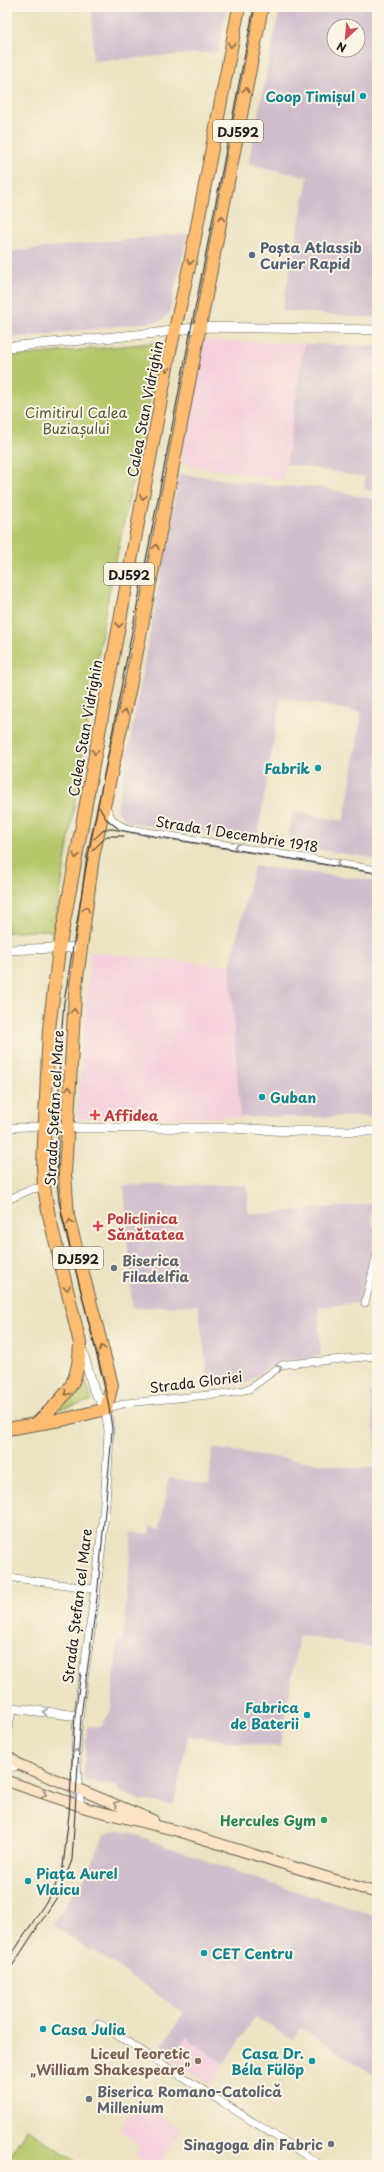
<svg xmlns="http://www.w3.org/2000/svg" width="384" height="2172" font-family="'Playpen Sans',sans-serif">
  <rect width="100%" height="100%" fill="#fcf5e5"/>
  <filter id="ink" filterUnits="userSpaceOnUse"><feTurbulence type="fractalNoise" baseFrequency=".025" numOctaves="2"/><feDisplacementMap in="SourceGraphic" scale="8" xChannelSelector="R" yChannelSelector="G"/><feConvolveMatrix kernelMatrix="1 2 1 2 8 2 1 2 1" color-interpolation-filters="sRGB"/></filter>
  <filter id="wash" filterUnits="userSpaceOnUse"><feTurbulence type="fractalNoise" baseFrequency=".012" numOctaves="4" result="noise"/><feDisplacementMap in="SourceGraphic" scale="16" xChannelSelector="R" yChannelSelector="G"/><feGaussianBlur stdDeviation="0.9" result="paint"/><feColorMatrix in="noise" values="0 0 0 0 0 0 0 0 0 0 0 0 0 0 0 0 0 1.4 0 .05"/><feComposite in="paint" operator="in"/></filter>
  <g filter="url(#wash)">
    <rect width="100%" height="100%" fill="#ece3c2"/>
    <path fill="#f4cfdc" d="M 202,340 L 304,344 L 283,480 L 181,464 Z
      M 90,952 L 230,966 L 240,1117 L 77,1118 Z
      M 186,2036 L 224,2064 L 211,2085 L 171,2059 Z
      M 140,2100 L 181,2130 L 159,2165 L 148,2165 L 135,2154 L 140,2145 L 119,2130 Z"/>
    <path fill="#d0bdcc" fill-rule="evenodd" d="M 92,7 L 227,7 L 218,52 L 93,61 Z
      M 280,7 L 377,7 L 377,318 L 282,311 L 308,177 L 248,164 ZM 334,26 L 358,26 L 358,50 L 334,50 Z
      M 188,233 L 169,314 L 160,321 L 7,339 L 7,252 Z
      M 304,344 L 377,346 L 377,491 L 364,489 L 365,477 L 286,464 Z
      M 179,474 L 273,486 L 318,487 L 377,500 L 377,859 L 287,844 L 293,812 L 344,821 L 362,712 L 359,712 L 281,698 L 257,839 L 127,822 L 117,811 Z
      M 254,866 L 377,881 L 377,1117 L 240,1117 L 230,966 Z
      M 124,1185 L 248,1185 L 248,1213 L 267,1213 L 372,1204 L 372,1226 L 377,1226 L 377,1228 L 360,1303 L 318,1307 L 321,1356 L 278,1361 L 248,1383 L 209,1388 L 198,1305 L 132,1308 Z
      M 377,1391 L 377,1460 L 370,1392 Z
      M 212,1448 L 360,1469 L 377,1467 L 377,1649 L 299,1635 L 280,1747 L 188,1736 L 174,1805 L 140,1800 L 118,1791 L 118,1785 L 98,1783 L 83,1779 L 87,1726 L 101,1727 L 111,1710 L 118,1641 L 123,1641 L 132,1532 L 150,1535 L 151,1527 L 160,1528 L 169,1478 L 209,1484 Z
      M 119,1829 L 260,1880 L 377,1916 L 377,2077 L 301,2028 L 293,2040 L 255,2017 L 224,2064 L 186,2037 L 171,2059 L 158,2051 L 184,2013 L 92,1949 L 90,1951 L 53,1925 L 89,1870 L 103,1835 Z"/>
    <path fill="#b5c76b" stroke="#687244" d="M 154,343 L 158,346 L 160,351 L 106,608 L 54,932 L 44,930 L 7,933 L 7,357 Z
      M 83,1373 L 92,1401 L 60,1409 Z
      M 27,2129 L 78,2163 L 77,2165 L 7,2165 L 7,2160 Z"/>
  </g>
  <g filter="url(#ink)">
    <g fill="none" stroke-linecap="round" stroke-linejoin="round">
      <g stroke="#656256" stroke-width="8">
        <path id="minor" d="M 106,805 C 109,818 116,825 129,829 L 377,870
          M 7,1128 L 45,1126
          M 7,1200 L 32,1189 L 44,1187
          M 365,1303 L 377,1254
          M 106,1409 L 126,1403 L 229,1393 L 249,1389 L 282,1365 L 287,1364 L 377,1356
          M 7,1577 L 95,1589
          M 98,2023 L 321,2165"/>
      </g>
      <g stroke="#656256" stroke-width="10">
        <path id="tertiary" d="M 7,347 L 157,333 L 200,327 L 377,330
          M 7,950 L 80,947
          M 45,1126 L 82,1128 L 230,1128 L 293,1131 L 377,1131
          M 7,1729 L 12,1708 L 79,1716
          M 7,1767 L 20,1765
          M 80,1807 C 69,1744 84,1679 92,1617 C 101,1555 107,1492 109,1430 L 106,1409 L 94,1390 L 81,1346"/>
      </g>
      <g stroke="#656256" stroke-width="12">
        <path id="secondary" d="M 7,1756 L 20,1765 L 153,1820
          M 7,1781 L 89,1809 L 178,1831 L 377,1893"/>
      </g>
      <g stroke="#656256" stroke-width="14">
        <path id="primary" d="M 37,1423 C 66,1394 79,1387 80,1343 L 48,1211 L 44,1187 L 43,1165 L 49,1029 L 59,949 L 169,356 L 191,258 L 239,7
          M 7,1429 L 66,1419 L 106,1409 L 112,1385 L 68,1216 L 65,1174 L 75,993 L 93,857 L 131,682 L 262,7"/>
      </g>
      <use href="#minor" stroke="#fff" stroke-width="7"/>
      <use href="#tertiary" stroke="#fff" stroke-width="9"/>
      <use href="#secondary" stroke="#fee4c6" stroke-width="10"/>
      <use href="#primary" stroke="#fdbc70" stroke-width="12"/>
      <path stroke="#1c1c1c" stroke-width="1" d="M 99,807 L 106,819 L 118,828
        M 94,839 L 105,829 L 112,829 L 377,873
        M 92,851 L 107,836 L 124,836
        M 7,1962 L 53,1891 L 63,1867 L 69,1814 L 75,1715 L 81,1673
        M 7,1974 L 59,1894 L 72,1860 L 81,1716 L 97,1598 L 111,1445 L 112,1429 L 108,1401 L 59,1202 L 57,1181 L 60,1051 L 64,1002 L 86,867 L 254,7"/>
    </g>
    <defs><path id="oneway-chevron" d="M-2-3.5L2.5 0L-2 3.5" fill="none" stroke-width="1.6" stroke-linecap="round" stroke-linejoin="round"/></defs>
    <g stroke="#8c6c46">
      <use href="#oneway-chevron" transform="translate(231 45) rotate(101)"/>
      <use href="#oneway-chevron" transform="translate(246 90) rotate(-79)"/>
      <use href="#oneway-chevron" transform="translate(222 218) rotate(-79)"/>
      <use href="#oneway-chevron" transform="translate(190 262) rotate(101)"/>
      <use href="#oneway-chevron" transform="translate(167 369) rotate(101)"/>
      <use href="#oneway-chevron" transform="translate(143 497) rotate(101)"/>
      <use href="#oneway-chevron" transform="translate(156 547) rotate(-79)"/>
      <use href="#oneway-chevron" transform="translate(119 625) rotate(101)"/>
      <use href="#oneway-chevron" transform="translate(125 712) rotate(-79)"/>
      <use href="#oneway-chevron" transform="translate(95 752) rotate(100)"/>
      <use href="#oneway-chevron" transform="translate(76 856) rotate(101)"/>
      <use href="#oneway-chevron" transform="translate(86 909) rotate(-82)"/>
      <use href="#oneway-chevron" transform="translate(74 1011) rotate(-87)"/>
      <use href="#oneway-chevron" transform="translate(69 1089) rotate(-86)"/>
      <use href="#oneway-chevron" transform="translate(70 1222) rotate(-103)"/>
      <use href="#oneway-chevron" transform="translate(67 1288) rotate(76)"/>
      <use href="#oneway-chevron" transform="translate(102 1348) rotate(-106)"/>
      <use href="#oneway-chevron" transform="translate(67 1393) rotate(126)"/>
    </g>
    <g stroke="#999">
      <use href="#oneway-chevron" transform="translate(237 847) rotate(-171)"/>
      <use href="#oneway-chevron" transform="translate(339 863) rotate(-170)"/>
      <use href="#oneway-chevron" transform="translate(279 1368) rotate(-29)"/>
      <use href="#oneway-chevron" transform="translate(45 1712) rotate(-174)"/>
      <use href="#oneway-chevron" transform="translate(76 1752) rotate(-87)"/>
    </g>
    <g stroke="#988a7a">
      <use href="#oneway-chevron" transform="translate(44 1794) rotate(18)"/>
      <use href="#oneway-chevron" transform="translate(116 1804) rotate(-157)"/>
    </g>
  </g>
  <g fill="#0f9aa8" stroke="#fcf5e5" stroke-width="1.5">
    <circle cx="363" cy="96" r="4"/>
    <circle cx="318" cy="768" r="4"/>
    <circle cx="262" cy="1097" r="4"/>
    <circle cx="307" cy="1715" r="4"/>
    <circle cx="28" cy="1881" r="4"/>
    <circle cx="204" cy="1953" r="4"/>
    <circle cx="43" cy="2029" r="4"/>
    <circle cx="312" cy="2061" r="4"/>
  </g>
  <circle fill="#5c6f8a" stroke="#fcf5e5" stroke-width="1.5" cx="252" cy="255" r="4"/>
  <g fill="#e0444e" stroke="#fcf5e5" stroke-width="1.5">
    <path d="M93 1109h4v4h4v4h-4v4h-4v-4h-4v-4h4z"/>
    <path d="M96 1220h4v4h4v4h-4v4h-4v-4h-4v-4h4z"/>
  </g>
  <g fill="#6b7280" stroke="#fcf5e5" stroke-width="1.5">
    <circle cx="114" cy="1268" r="4"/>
    <circle cx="89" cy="2099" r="4"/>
    <circle cx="331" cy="2144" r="4"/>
  </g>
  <circle fill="#2e9e5b" stroke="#fcf5e5" stroke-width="1.5" cx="324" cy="1820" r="4"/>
  <circle fill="#8d6e63" stroke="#fcf5e5" stroke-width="1.5" cx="198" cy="2061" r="4"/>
  <g text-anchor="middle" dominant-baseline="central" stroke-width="4" stroke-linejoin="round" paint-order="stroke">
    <g fill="#fcf5e5" stroke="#5f5d58" stroke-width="1">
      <rect x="213" y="120" width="50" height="22" rx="3"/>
      <rect x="104" y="563" width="50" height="22" rx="3"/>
      <rect x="53" y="1247" width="50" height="22" rx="3"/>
    </g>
    <g font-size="13" font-weight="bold" fill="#1c1c1c">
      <text x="238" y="131">DJ592</text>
      <text x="129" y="574">DJ592</text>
      <text x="78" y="1258">DJ592</text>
    </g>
    <g font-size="14" font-weight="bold" fill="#0d838f" stroke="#fcf5e5" text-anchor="end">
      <text x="355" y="96">Coop Timișul</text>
      <text x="310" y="768">Fabrik</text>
      <text x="270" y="1097" text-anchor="start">Guban</text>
      <text x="299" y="1707">Fabrica<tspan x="299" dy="16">de Baterii</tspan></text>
      <text x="36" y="1873" text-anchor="start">Piața Aurel<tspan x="36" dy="16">Vlaicu</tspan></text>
      <text x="212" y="1953" text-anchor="start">CET Centru</text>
      <text x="51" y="2029" text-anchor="start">Casa Julia</text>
      <text x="304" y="2053">Casa Dr.<tspan x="304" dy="16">Béla Fülöp</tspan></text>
    </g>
    <g font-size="14" font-weight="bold" fill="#4e5e75" stroke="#fcf5e5" text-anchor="start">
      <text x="260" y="247">Poșta Atlassib<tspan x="260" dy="16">Curier Rapid</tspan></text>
    </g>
    <g font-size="14" fill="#1c1c1c" stroke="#fcf5e5">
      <text transform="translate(145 409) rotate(-79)">Calea Stan Vidrighin</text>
      <text transform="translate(85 728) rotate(-80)">Calea Stan Vidrighin</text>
      <text transform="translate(237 834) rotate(9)">Strada 1 Decembrie 1918</text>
      <text transform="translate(54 1108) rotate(-87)">Strada Ștefan cel Mare</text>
      <text transform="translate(196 1382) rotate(-7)">Strada Gloriei</text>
      <text transform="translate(77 1606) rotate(-83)">Strada Ștefan cel Mare</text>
    </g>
    <g font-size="14" fill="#525838" stroke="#fcf5e5">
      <text x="76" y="412">Cimitirul Calea<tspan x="76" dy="16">Buziașului</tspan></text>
    </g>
    <g font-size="14" font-weight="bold" fill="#be3a42" stroke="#fcf5e5" text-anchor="start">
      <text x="104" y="1115">Affidea</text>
      <text x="107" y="1218">Policlinica<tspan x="107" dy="16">Sănătatea</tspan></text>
    </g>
    <g font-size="14" font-weight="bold" fill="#5b616d" stroke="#fcf5e5" text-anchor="start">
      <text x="122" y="1260">Biserica<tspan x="122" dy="16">Filadelfia</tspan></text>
      <text x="97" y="2091">Biserica Romano-Catolică<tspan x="97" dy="16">Millenium</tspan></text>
      <text x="323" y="2144" text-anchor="end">Sinagoga din Fabric</text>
    </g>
    <g font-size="14" font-weight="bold" fill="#27864d" stroke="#fcf5e5" text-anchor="end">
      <text x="316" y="1820">Hercules Gym</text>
    </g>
    <g font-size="14" font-weight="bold" fill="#785e54" stroke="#fcf5e5" text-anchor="end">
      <text x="190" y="2053">Liceul Teoretic<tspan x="190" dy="16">„William Shakespeare”</tspan></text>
    </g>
  </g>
  <rect width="384" height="2172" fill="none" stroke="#fcf5e5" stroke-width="24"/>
  <g transform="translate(346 38) rotate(206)"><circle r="19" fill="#fcf5e5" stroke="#a29e95"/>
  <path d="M0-3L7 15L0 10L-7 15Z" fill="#d1495b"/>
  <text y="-6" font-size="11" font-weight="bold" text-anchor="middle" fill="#1c1c1c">N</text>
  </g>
</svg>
